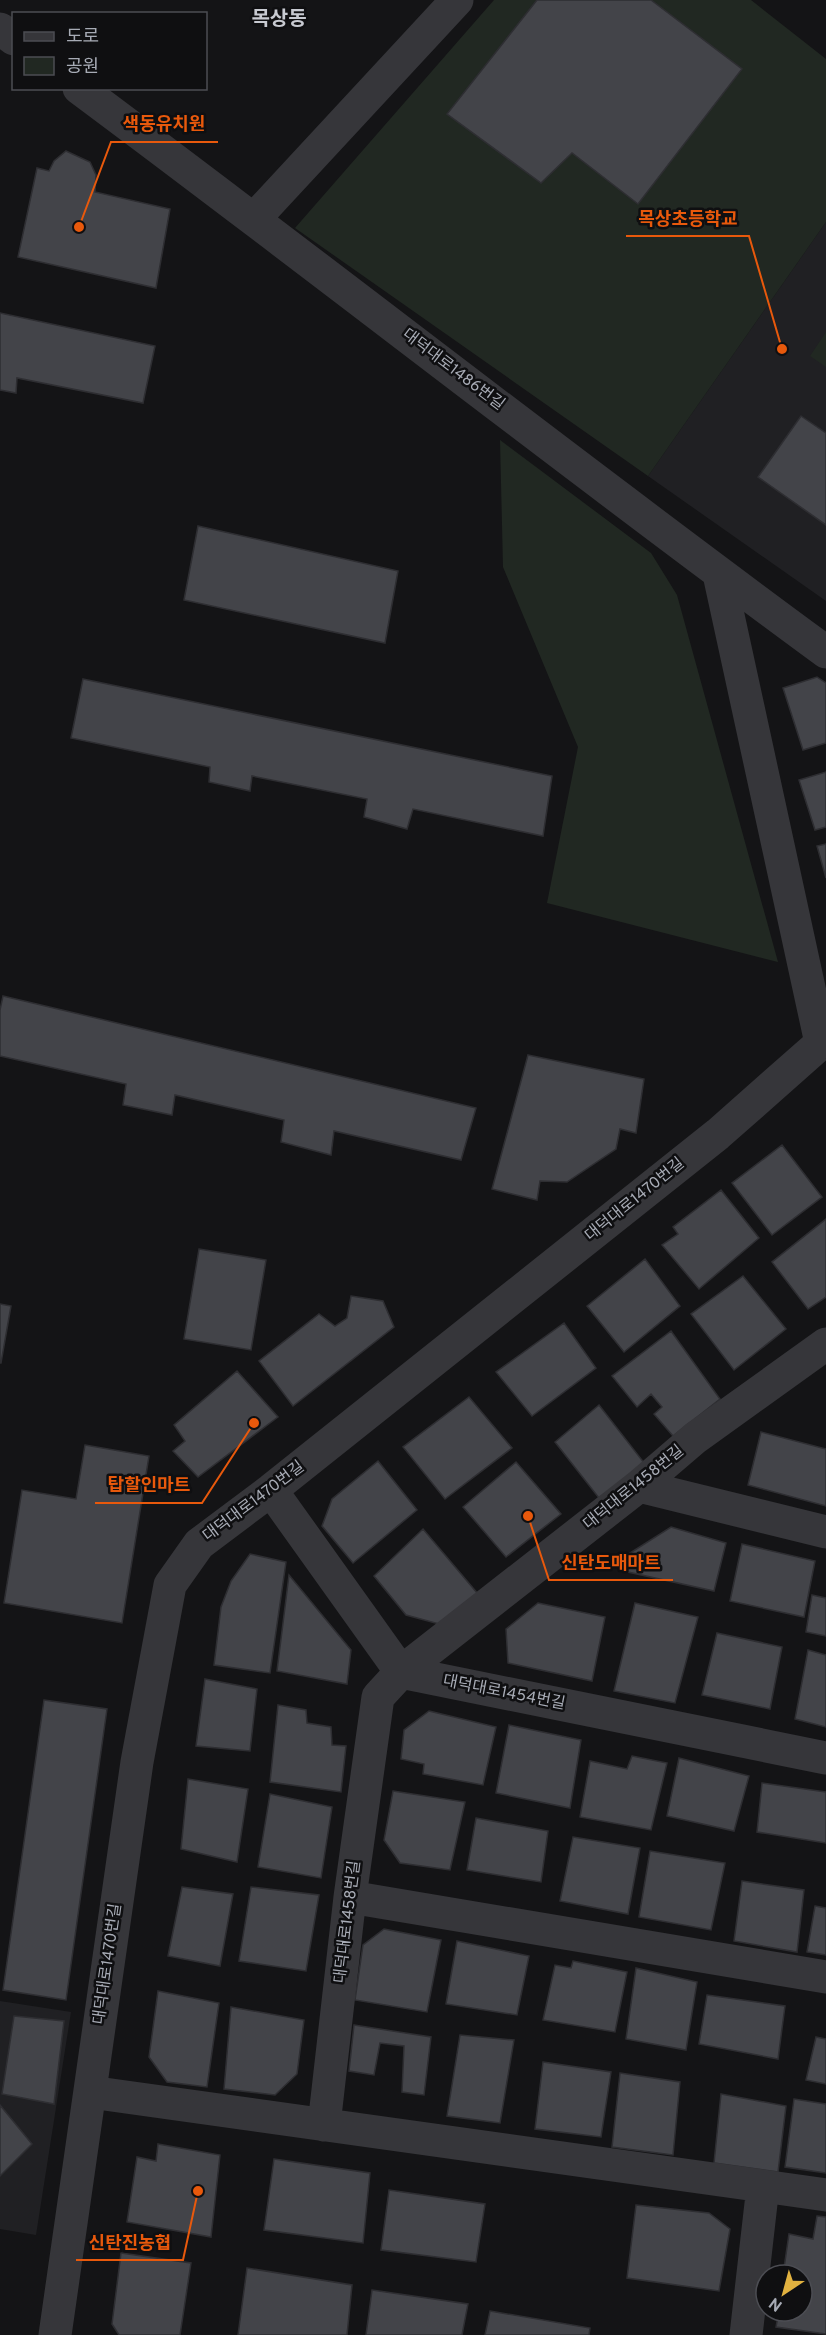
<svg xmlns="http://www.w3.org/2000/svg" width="826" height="2335" font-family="Overpass,'Noto Sans KR',sans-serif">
  <rect width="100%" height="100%" fill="#141416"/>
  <path fill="#202023" d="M 826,222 L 826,601 L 648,476 Z
    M 0,2001 L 71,2012 L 36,2235 L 0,2229 Z"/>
  <path fill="#212822" d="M 494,0 L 751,0 L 826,59 L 826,222 L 648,476 L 295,228 Z
    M 826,332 L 826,367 L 810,356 Z
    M 500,440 L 651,553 L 677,595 L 778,962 L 547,903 L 578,747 L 503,567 Z"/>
  <path fill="#434449" stroke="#2e2e32" stroke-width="1.5" d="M 537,0 L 651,0 L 742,69 L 638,204 L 572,153 L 541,183 L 447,114 Z
    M 66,151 L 90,162 L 96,175 L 95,192 L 170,209 L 156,288 L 18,257 L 37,168 L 49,171 L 54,161 Z
    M 0,313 L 155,346 L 143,403 L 17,378 L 16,393 L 0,390 Z
    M 801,416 L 826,433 L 826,525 L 758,477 Z
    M 198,526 L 398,571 L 385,643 L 184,600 Z
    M 817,677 L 826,683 L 826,743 L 803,750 L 783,688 Z
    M 83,679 L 552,776 L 543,836 L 413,809 L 407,829 L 364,817 L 367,799 L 252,776 L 250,791 L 209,782 L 210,767 L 71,738 Z
    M 826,772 L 826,827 L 815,830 L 799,780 Z
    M 826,844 L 826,878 L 817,846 Z
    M 3,996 L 476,1108 L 461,1160 L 334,1131 L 331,1155 L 281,1142 L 284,1120 L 175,1095 L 172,1115 L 123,1105 L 126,1084 L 0,1056 L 0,1010 Z
    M 528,1055 L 644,1079 L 636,1133 L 620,1129 L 616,1149 L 567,1182 L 540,1181 L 537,1200 L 492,1189 Z
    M 782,1145 L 822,1197 L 772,1235 L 732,1183 Z
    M 721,1190 L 759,1238 L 699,1289 L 662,1245 L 678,1234 L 673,1227 Z
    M 826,1219 L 826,1297 L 808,1309 L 772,1262 Z
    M 199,1249 L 266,1260 L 251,1350 L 184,1339 Z
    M 645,1259 L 680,1306 L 624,1352 L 587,1306 Z
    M 743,1276 L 786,1329 L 734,1370 L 691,1314 Z
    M 351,1296 L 383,1301 L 394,1327 L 293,1406 L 259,1361 L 319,1314 L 335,1326 L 347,1318 Z
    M 0,1304 L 11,1306 L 1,1363 L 0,1363 Z
    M 564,1323 L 596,1368 L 532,1416 L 496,1372 Z
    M 671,1331 L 720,1399 L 673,1436 L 654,1414 L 662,1407 L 651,1394 L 637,1407 L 612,1376 Z
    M 237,1371 L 278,1417 L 198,1477 L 173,1451 L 185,1441 L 174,1425 Z
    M 469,1397 L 512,1448 L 445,1499 L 403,1447 Z
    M 599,1405 L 645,1464 L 599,1498 L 555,1442 Z
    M 761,1432 L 826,1449 L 826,1506 L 748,1485 Z
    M 85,1445 L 149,1456 L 122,1623 L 4,1603 L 22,1490 L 76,1499 Z
    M 378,1461 L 417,1510 L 353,1563 L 322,1526 L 332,1499 Z
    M 516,1462 L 561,1514 L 506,1557 L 463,1507 Z
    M 671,1527 L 726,1543 L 714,1591 L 628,1572 L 619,1560 Z
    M 423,1529 L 478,1594 L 439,1624 L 406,1615 L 374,1576 Z
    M 742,1544 L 815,1561 L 804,1617 L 730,1601 Z
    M 250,1554 L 286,1562 L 270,1673 L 214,1665 L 221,1607 L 231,1581 Z
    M 289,1575 L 351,1650 L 347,1684 L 277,1671 Z
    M 812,1595 L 826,1598 L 826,1636 L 806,1632 Z
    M 538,1603 L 605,1617 L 592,1681 L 508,1663 L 506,1629 Z
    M 635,1603 L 698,1617 L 675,1703 L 614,1691 Z
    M 717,1633 L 782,1647 L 770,1709 L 702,1695 Z
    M 808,1650 L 826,1655 L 826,1727 L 795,1719 Z
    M 205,1679 L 257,1689 L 250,1751 L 196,1746 Z
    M 44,1700 L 107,1709 L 66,2000 L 3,1990 Z
    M 278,1705 L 306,1710 L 307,1723 L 331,1727 L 332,1745 L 346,1746 L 341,1792 L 270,1782 Z
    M 429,1711 L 496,1727 L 483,1785 L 423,1774 L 424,1764 L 401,1759 L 404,1730 Z
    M 509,1725 L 581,1740 L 570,1808 L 496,1793 Z
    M 632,1756 L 667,1763 L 651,1830 L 580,1817 L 590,1761 L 627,1769 Z
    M 679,1758 L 749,1776 L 734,1831 L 667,1816 Z
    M 188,1779 L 248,1789 L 237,1862 L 181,1849 Z
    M 762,1783 L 826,1792 L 826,1843 L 757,1832 Z
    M 393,1791 L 465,1802 L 450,1870 L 400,1863 L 384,1840 Z
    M 270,1794 L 332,1807 L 321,1878 L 258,1867 Z
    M 476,1818 L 548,1831 L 541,1882 L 467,1870 Z
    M 573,1837 L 640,1848 L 628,1914 L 560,1901 Z
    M 650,1851 L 725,1863 L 711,1930 L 639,1917 Z
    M 742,1881 L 804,1890 L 797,1952 L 734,1941 Z
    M 182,1887 L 233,1894 L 220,1966 L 168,1956 Z
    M 251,1887 L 319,1895 L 306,1971 L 239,1961 Z
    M 815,1906 L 826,1908 L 826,1955 L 807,1952 Z
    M 384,1929 L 441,1940 L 427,2012 L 355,2000 L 363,1945 Z
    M 457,1941 L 529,1956 L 517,2015 L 446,2004 Z
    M 573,1961 L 627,1972 L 615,2032 L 543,2020 L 555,1965 L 571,1968 Z
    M 636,1968 L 697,1982 L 686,2050 L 626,2039 Z
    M 158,1991 L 219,2003 L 207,2087 L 167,2082 L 149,2057 Z
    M 707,1995 L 785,2006 L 778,2059 L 699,2044 Z
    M 231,2007 L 304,2020 L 297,2074 L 275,2095 L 224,2089 Z
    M 14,2016 L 64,2021 L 54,2104 L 2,2094 Z
    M 354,2025 L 431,2037 L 424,2095 L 402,2092 L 404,2046 L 380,2043 L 374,2075 L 349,2071 Z
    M 460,2035 L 514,2040 L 500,2123 L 447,2116 Z
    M 816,2037 L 826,2039 L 826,2084 L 806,2080 Z
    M 543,2062 L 611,2072 L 601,2137 L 535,2129 Z
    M 620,2073 L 680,2082 L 673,2155 L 612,2147 Z
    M 721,2094 L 786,2106 L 778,2172 L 714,2163 Z
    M 794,2099 L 826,2104 L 826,2173 L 785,2167 Z
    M 0,2105 L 32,2144 L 0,2176 Z
    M 158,2144 L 220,2155 L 211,2237 L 127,2222 L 137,2157 L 156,2161 Z
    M 274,2159 L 370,2173 L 363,2243 L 264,2230 Z
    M 389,2190 L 485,2204 L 476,2262 L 381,2250 Z
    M 636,2205 L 709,2213 L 730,2229 L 719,2291 L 627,2278 Z
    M 817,2216 L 826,2217 L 826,2334 L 776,2327 L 779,2311 L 802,2311 L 802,2275 L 783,2275 L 789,2234 L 813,2239 Z
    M 121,2253 L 191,2263 L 180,2335 L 119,2335 L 112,2324 Z
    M 247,2268 L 352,2285 L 347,2335 L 238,2335 Z
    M 372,2290 L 468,2304 L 462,2335 L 366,2335 Z
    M 490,2311 L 590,2328 L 589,2335 L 485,2335 Z"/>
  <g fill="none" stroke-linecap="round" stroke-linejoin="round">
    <path stroke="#36363a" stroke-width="33" d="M 0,29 L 14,39
      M 79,88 C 330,275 575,468 826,652
      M 254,219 L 457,0
      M 719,574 L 821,1043
      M 639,1486 L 826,1532
      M 271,1490 L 401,1672 L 826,1758
      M 350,1897 L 826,1977
      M 90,2092 L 763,2186 L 746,2335
      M 324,2125 L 350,1897 L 378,1697 L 401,1672 L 639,1486 L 695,1438 L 826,1344
      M 763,2186 L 826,2195
      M 55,2335 L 137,1762 L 170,1585 L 199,1544 L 271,1490 L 718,1134 L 821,1043"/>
  </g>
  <g text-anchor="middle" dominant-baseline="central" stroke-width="5" stroke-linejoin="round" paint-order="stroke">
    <g font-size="16" fill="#a7abb5" stroke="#0f0f11">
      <text transform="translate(453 370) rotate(37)">대덕대로1486번길</text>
      <text transform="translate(635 1200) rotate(-39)">대덕대로1470번길</text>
      <text transform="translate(634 1488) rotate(-39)">대덕대로1458번길</text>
      <text transform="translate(254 1502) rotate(-37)">대덕대로1470번길</text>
      <text transform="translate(504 1693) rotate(11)">대덕대로1454번길</text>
      <text transform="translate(348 1922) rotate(-83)">대덕대로1458번길</text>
      <text transform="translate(108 1964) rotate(-82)">대덕대로1470번길</text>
    </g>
    <g font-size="20" font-weight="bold" fill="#c8cad1" stroke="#0f0f11">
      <text x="279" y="20">목상동</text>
    </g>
  </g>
  <path fill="none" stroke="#e8590c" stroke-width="2" d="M79 227L111 142H218M782 349L749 236H626M254 1423L202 1503H95M528 1516L549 1580H673M198 2191L183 2260H76"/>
  <g fill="#e8590c" stroke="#0f0f11" stroke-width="2">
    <circle cx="79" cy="227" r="6"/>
    <circle cx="782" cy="349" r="6"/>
    <circle cx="254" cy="1423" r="6"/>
    <circle cx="528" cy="1516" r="6"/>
    <circle cx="198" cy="2191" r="6"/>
  </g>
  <g font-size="18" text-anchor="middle" font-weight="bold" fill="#e8590c" stroke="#0f0f11" stroke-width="5" stroke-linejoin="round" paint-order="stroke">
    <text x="164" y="130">색동유치원</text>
    <text x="688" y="225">목상초등학교</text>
    <text x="149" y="1491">탑할인마트</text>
    <text x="611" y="1569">신탄도매마트</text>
    <text x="130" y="2249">신탄진농협</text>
  </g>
  <rect x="12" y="12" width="195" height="78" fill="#0f0f11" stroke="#4c4d53" stroke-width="1.5"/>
  <rect x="24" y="32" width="30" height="9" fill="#36363a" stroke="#4c4d53" stroke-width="1.5"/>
  <text x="66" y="42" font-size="18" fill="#a7abb5">도로</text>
  <rect x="24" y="57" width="30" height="18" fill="#212822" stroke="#4c4d53" stroke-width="1.5"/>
  <text x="66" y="72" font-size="18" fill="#a7abb5">공원</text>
  <g transform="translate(784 2293) rotate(216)"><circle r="28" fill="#0f0f11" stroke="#4c4d53" stroke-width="1.5"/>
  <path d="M0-4.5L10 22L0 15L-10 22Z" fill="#e2b240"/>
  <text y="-9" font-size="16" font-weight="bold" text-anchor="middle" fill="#a7abb5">N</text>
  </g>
</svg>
